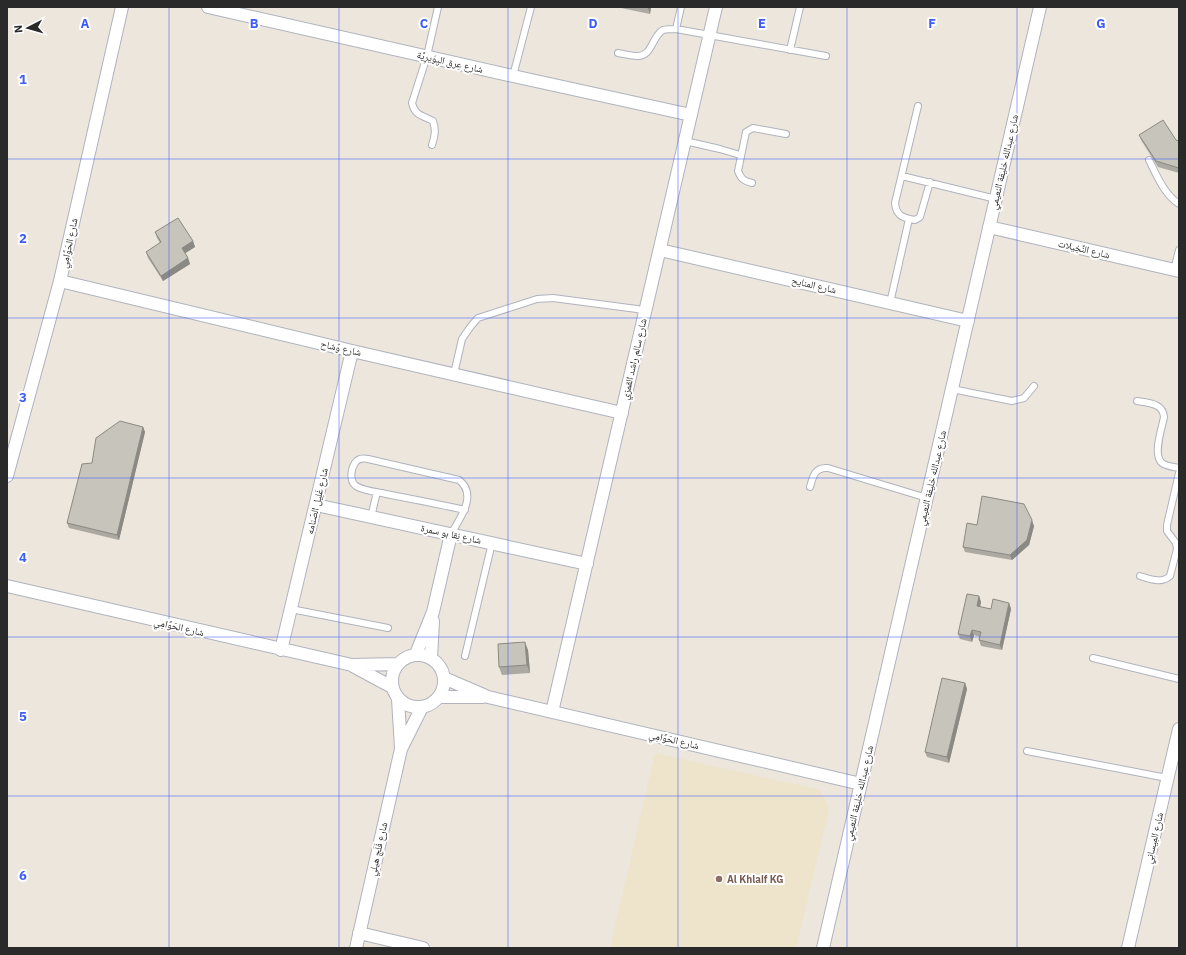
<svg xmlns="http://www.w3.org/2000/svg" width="1186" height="955" font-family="'IBM Plex Sans','Noto Naskh Arabic',sans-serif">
  <rect width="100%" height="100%" fill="#ece6dd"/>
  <path fill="#eee4cc" d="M 655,753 L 821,790 L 829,809 L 796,948 L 610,948 Z"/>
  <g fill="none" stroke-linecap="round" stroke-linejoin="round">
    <g stroke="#b0b3be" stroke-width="8">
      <path id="service" d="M 676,29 L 681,7
        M 790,50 L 800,7
        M 618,53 C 624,54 631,56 637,56 C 652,57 652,36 663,30 C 667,29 672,29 676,29 L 826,56
        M 513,76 L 531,7
        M 918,106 L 895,203 C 896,216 903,218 915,220 L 920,217 L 930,182
        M 685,141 L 720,149 L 740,155
        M 432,145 C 435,136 436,130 433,121 C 422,115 415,116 412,103 L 427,56 L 438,7
        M 1149,160 C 1157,176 1164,194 1179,204
        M 902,176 L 996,199
        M 752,183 C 744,181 741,179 738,171 L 746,132 L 753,128 L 786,134
        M 1174,270 L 1179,250
        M 890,303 L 909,219
        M 454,374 L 462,339 L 471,326 L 478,318 L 537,299 L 553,298 L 637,309 L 645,311
        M 952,389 L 1012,401 L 1024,398 L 1034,386
        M 1137,401 C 1148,403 1163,403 1164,417 C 1162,428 1153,453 1161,462 C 1164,466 1174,467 1179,468
        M 810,487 C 813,476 815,467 828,468 L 927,498
        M 371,517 L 377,492
        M 451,534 C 460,518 478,495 459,480 L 368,459 C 363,458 358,458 355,463 C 351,469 349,481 356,486 C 364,491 377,492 386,494 C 412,499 438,504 465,510
        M 1140,576 C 1150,579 1162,584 1170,576 L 1177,549 L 1176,543 L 1167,531 L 1167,525 L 1179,473
        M 291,609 L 388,628
        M 465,656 L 492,543
        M 1093,658 L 1179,679
        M 1027,751 L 1167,778"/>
    </g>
    <g stroke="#b0b3be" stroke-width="14">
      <path id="minor" d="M 208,7 L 513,76 L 691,115
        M 989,227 L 1179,271
        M 660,250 L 968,321
        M 60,281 L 352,351 L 622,413
        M 7,476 L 60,281 L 122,7
        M 316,505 L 587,564
        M 7,586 L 352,665 L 398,664
        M 281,650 L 352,351
        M 416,654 L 433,612 L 451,534
        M392 681a26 26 0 1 1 52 0a26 26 0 1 1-52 0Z
        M 431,658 L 433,621
        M 353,666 L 392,687
        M 444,678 L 488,697 L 861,784
        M 439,697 L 483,697
        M 398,699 L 401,748
        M 552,712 L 716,7
        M 359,933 L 423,948
        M 356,948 L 401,749 L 422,707
        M 823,948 L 1040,7
        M 1128,948 L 1179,729"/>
    </g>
    <use href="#service" stroke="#fff" stroke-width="6"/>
    <use href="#minor" stroke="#fff" stroke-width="12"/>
  </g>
  <path fill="#aba9a1" d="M 616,7 L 651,7 L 650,14 Z
    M 1139,135 L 1179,141 L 1179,173 L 1158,167 L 1141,140 Z
    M 155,232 L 193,241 L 195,247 L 185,253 L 188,258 L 190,264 L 163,281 L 148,258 L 146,252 L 160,243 L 157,238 Z
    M 143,427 L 145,432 L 119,540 L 69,528 L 67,523 L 92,463 Z
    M 977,525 L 1034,526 L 1029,545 L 1012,560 L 965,552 L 963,547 Z
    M 979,596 L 981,602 L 980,607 L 991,609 L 1009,603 L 1011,609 L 1002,650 L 981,646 L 979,640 L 980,637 L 974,635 L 972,642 L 960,639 L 958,634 Z
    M 528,650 L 530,673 L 502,675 L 499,667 Z
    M 965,683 L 967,689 L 949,763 L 927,757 L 925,752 Z"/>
  <path fill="#8b8983" d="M 648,7 L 651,7 L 650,14 L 648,8 Z
    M 193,241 L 195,247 L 184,254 L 182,248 Z
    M 188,258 L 190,264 L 163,281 L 161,276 Z
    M 143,427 L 145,432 L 119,540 L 117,535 Z
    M 1032,520 L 1034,526 L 1029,545 L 1012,560 L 1010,555 Z
    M 979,596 L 981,602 L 979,612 L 977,606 Z
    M 1009,603 L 1011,609 L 1002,650 L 1000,645 Z
    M 972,630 L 974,635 L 972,642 L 970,636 Z
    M 525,642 L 528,650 L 530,673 L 527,665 Z
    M 965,683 L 967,689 L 949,763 L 947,757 Z"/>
  <path fill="#c7c4bb" stroke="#8b8983" d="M 1163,120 L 1176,140 L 1179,141 L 1179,168 L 1156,161 L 1139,135 Z
    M 178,218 L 193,241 L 182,248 L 188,258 L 161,276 L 146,252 L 161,242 L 155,232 Z
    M 120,421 L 143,427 L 117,535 L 67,523 L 82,464 L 92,463 L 96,438 Z
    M 982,496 L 1024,504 L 1032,520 L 1027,540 L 1010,555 L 963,547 L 967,523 L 977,525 Z
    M 967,594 L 979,596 L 977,606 L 991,609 L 993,599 L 1009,603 L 1000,645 L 979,640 L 981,632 L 972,630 L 970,636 L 958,634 Z
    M 525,642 L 527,665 L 499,667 L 498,644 Z
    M 942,678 L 965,683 L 947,757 L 925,752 Z"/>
  <path fill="none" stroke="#3e5cf8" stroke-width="1" stroke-opacity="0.55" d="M 169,7 L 169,948M 339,7 L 339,948M 508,7 L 508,948M 678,7 L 678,948M 847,7 L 847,948M 1017,7 L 1017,948M 7,159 L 1179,159M 7,318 L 1179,318M 7,478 L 1179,478M 7,637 L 1179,637M 7,796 L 1179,796"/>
  <circle fill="#8d6e63" stroke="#fff" stroke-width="1.5" cx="719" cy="879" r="4"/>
  <g text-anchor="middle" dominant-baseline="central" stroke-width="4" stroke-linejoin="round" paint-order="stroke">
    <g font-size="10" fill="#2a2a2a" stroke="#fff">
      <text transform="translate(450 62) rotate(13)">شارع عِرق اليِوَيرِيَّة</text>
      <text transform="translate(1004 162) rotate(-77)">شارع عبدالله خليفة النعيمي</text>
      <text transform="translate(69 243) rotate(-78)">شارع الحَوَّامِي</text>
      <text transform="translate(1084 249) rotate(13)">شارع النِّخِيلات</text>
      <text transform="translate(814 285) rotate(13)">شارع المنايح</text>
      <text transform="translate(341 348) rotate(13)">شارع وُشاح</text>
      <text transform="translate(634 359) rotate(-77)">شارع سالم راشد القمزي</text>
      <text transform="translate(932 478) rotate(-77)">شارع عبدالله خليفة النعيمي</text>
      <text transform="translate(317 501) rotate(-77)">شارع غَلِيل الصّنامه</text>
      <text transform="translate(451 534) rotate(12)">شارع نِقا بو سمرة</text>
      <text transform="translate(179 627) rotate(13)">شارع الحَوَّامِي</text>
      <text transform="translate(674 740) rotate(13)">شارع الحَوَّامِي</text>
      <text transform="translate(859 793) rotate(-77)">شارع عبدالله خليفة النعيمي</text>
      <text transform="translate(1154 838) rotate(-77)">شارع المِيسانِي</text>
      <text transform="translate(378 849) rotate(-77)">شارع فَلَج هيلي</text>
    </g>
    <g font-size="10" font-weight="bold" fill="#785e54" stroke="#fff" text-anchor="start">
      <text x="727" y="879">Al Khlaif KG</text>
    </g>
  </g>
  <g font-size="13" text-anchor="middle" font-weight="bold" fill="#3e5cf8" stroke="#fff" stroke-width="4" stroke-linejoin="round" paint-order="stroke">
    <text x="85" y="28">A</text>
    <text x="254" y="28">B</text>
    <text x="424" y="28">C</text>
    <text x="593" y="28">D</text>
    <text x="762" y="28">E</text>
    <text x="932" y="28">F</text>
    <text x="1101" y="28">G</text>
    <text x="23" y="84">1</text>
    <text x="23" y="243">2</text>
    <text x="23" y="402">3</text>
    <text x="23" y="562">4</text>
    <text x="23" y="721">5</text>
    <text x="23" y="880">6</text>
  </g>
  <rect width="1186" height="955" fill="none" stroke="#2a2a2a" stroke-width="16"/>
  <g transform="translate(28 28) rotate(264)" stroke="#ffffff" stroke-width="3" paint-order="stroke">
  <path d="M0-3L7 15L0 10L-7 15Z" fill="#2a2a2a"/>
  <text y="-6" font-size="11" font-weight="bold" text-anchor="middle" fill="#2a2a2a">N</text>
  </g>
</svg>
